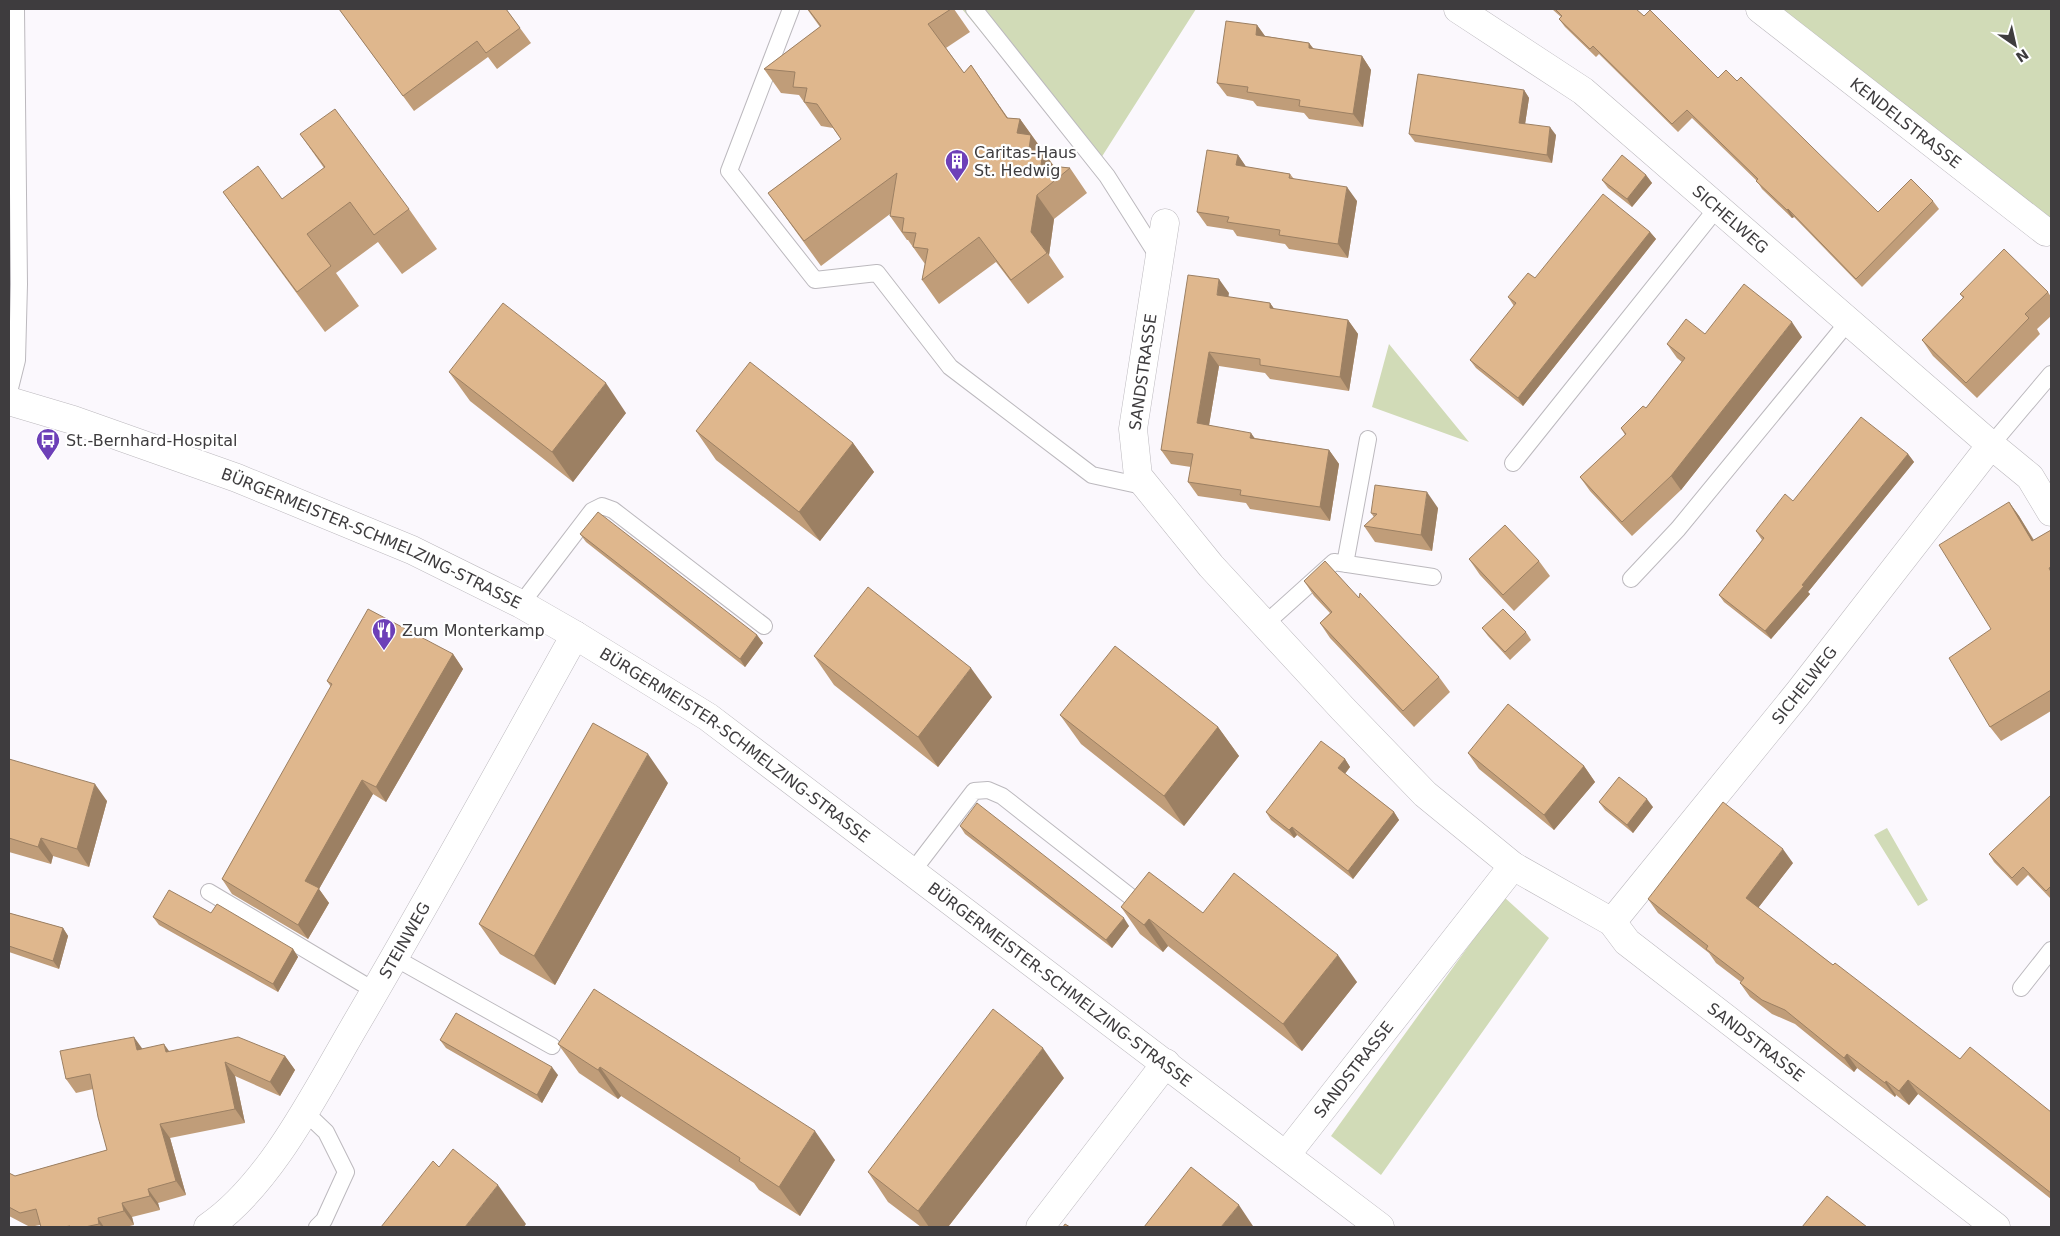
<svg xmlns="http://www.w3.org/2000/svg" width="2060" height="1236" font-family="'DejaVu Sans',sans-serif">
  <rect width="100%" height="100%" fill="#fbf8fd"/>
  <path fill="#d1dbb7" d="M 962,9 L 1196,9 L 1094,169 Z
    M 1780,9 L 2051,9 L 2051,223 Z
    M 1389,344 L 1469,442 L 1372,407 Z
    M 1887,828 L 1928,900 L 1918,906 L 1874,835 Z
    M 1504,897 L 1549,938 L 1381,1175 L 1331,1136 Z"/>
  <g fill="none" stroke-linecap="round" stroke-linejoin="round">
    <g stroke="#bcb9be" stroke-width="18">
      <path id="service" d="M 791,9 L 729,171 L 815,280 L 877,273 L 950,367 L 1092,475 L 1147,487
        M 974,9 L 1107,176 L 1159,258
        M 9,392 L 17,360 L 19,284 L 16,9
        M 1991,445 L 2051,374
        M 1513,463 L 1717,208
        M 1345,564 L 1368,439
        M 1631,579 L 1678,529 L 1848,322
        M 521,604 L 592,511 L 602,506 L 613,510 L 764,626
        M 1265,624 L 1334,562 L 1433,577
        M 912,872 L 974,791 L 988,790 L 1002,796 L 1136,901
        M 209,892 L 375,991
        M 395,958 L 552,1046
        M 2021,988 L 2051,950
        M 304,1111 L 326,1132 L 346,1172 L 324,1220 L 317,1227"/>
    </g>
    <g stroke="#bcb9be" stroke-width="29">
      <g id="minor">
        <path id="s1" d="M 1458,9 L 1583,91 L 1991,445"/>
        <path id="s2" d="M 1760,9 L 2046,232"/>
        <path id="s3" d="M 1165,223 L 1133,429 L 1138,476 L 1211,566 L 1343,709 L 1425,794 L 1513,866 L 1612,922 L 1627,942 L 1996,1227"/>
        <path id="s4" d="M 9,401 L 73,420 L 237,478 L 412,550 L 521,604 L 575,635 L 708,717 L 1380,1227"/>
        <path id="s5" d="M 1612,922 L 1799,692 L 1991,445 L 2030,477 L 2051,512"/>
        <path id="s6" d="M 1286,1155 L 1513,866"/>
        <path id="s7" d="M 208,1227 C 270,1185 316,1092 354,1027 C 430,898 502,766 575,635"/>
        <path d="M 1040,1227 L 1166,1063"/>
      </g>
    </g>
    <use href="#service" stroke="#fff" stroke-width="16"/>
    <use href="#minor" stroke="#fff" stroke-width="28"/>
  </g>
  <path fill="#c09d79" d="M 339,9 L 506,9 L 531,43 L 497,69 L 488,57 L 414,111 Z
    M 807,9 L 954,9 L 970,32 L 946,48 L 964,73 L 971,65 L 1008,118 L 1020,119 L 1054,166 L 1070,168 L 1087,193 L 1054,219 L 1049,255 L 1064,277 L 1028,304 L 996,262 L 939,304 L 922,280 L 925,264 L 908,240 L 907,240 L 890,216 L 890,214 L 821,266 L 768,193 L 841,139 L 833,128 L 821,126 L 799,95 L 781,93 L 764,69 L 820,27 Z
    M 1552,9 L 1636,9 L 1644,16 L 1718,78 L 1737,81 L 1878,212 L 1933,201 L 1939,209 L 1862,287 L 1794,217 L 1792,218 L 1762,189 L 1757,181 L 1692,118 L 1678,132 L 1599,54 L 1596,57 L 1565,27 L 1559,19 L 1561,17 Z
    M 1257,25 L 1265,36 L 1309,43 L 1314,49 L 1362,56 L 1371,70 L 1363,127 L 1309,119 L 1304,113 L 1257,106 L 1253,101 L 1227,96 L 1217,83 Z
    M 1524,90 L 1529,98 L 1525,124 L 1556,135 L 1552,163 L 1415,142 L 1409,134 Z
    M 300,134 L 409,209 L 437,249 L 402,274 L 378,242 L 336,273 L 359,306 L 325,332 L 251,231 L 223,192 L 282,199 L 324,168 Z
    M 1238,155 L 1246,167 L 1290,174 L 1294,179 L 1357,201 L 1348,258 L 1289,249 L 1285,244 L 1237,236 L 1233,230 L 1207,226 L 1197,212 Z
    M 1646,175 L 1652,183 L 1632,207 L 1608,188 L 1602,180 Z
    M 1650,232 L 1656,239 L 1523,406 L 1476,368 L 1470,360 L 1514,306 L 1508,297 L 1535,278 Z
    M 2048,292 L 2051,297 L 2051,316 L 2037,329 L 2040,334 L 1977,398 L 1933,356 L 1922,340 L 1963,298 L 1960,294 Z
    M 1229,293 L 1228,297 L 1270,303 L 1274,309 L 1348,320 L 1358,334 L 1349,391 L 1270,379 L 1265,373 L 1219,366 L 1209,425 L 1255,438 L 1329,450 L 1339,464 L 1330,521 L 1250,509 L 1246,503 L 1198,496 L 1188,482 L 1191,467 L 1171,464 L 1161,450 Z
    M 1705,334 L 1802,337 L 1681,490 L 1632,536 L 1590,491 L 1580,477 L 1625,435 L 1621,428 L 1646,408 L 1682,362 L 1677,358 L 1667,344 Z
    M 449,372 L 626,413 L 573,482 L 470,401 Z
    M 696,431 L 853,443 L 874,472 L 820,541 L 716,460 Z
    M 1908,454 L 1914,462 L 1808,592 L 1810,594 L 1771,639 L 1724,602 L 1719,595 L 1762,540 L 1756,531 L 1793,501 Z
    M 2009,502 L 2019,516 L 2034,540 L 2051,530 L 2051,711 L 2001,741 L 1990,727 L 1991,629 Z
    M 1438,508 L 1432,551 L 1375,542 L 1364,526 L 1374,517 L 1371,513 Z
    M 580,534 L 757,635 L 763,643 L 745,667 L 586,542 Z
    M 1469,559 L 1539,561 L 1550,576 L 1514,611 L 1480,575 Z
    M 1304,581 L 1359,598 L 1439,677 L 1450,692 L 1414,727 L 1330,638 L 1320,623 L 1330,613 L 1314,596 Z
    M 1482,628 L 1526,632 L 1531,640 L 1510,660 L 1488,636 Z
    M 453,654 L 463,669 L 386,802 L 373,794 L 319,889 L 329,903 L 308,939 L 232,894 L 222,879 L 331,687 L 327,681 Z
    M 814,656 L 992,697 L 938,767 L 834,685 Z
    M 1060,715 L 1218,727 L 1239,756 L 1184,826 L 1081,744 Z
    M 1468,753 L 1584,766 L 1595,782 L 1554,830 L 1479,769 Z
    M 9,759 L 107,801 L 89,867 L 53,856 L 51,864 L 9,852 Z
    M 1345,759 L 1350,767 L 1345,774 L 1394,812 L 1399,820 L 1353,879 L 1297,835 L 1294,838 L 1271,820 L 1266,812 Z
    M 668,783 L 555,985 L 500,954 L 479,924 Z
    M 2051,795 L 2051,899 L 2028,875 L 2017,886 L 1994,862 L 1989,854 Z
    M 1599,802 L 1653,807 L 1633,833 L 1605,810 Z
    M 960,826 L 1129,926 L 1112,948 L 965,834 Z
    M 1793,863 L 1758,908 L 1833,965 L 1960,1059 L 2051,1112 L 2051,1199 L 1918,1094 L 1909,1105 L 1896,1095 L 1895,1097 L 1857,1068 L 1854,1072 L 1795,1024 L 1772,1014 L 1750,997 L 1740,983 L 1741,982 L 1716,963 L 1709,953 L 1658,913 L 1648,899 Z
    M 1121,907 L 1203,913 L 1357,982 L 1302,1051 L 1168,946 L 1163,952 L 1140,934 Z
    M 9,913 L 63,928 L 68,936 L 59,969 L 9,952 Z
    M 153,917 L 293,949 L 298,957 L 278,992 L 159,925 Z
    M 440,1040 L 558,1075 L 542,1103 L 446,1048 Z
    M 558,1044 L 835,1160 L 800,1216 L 759,1190 L 754,1183 L 621,1096 L 618,1099 L 579,1073 Z
    M 142,1049 L 170,1051 L 285,1056 L 295,1070 L 280,1096 L 235,1076 L 245,1123 L 170,1138 L 186,1195 L 158,1203 L 160,1210 L 132,1217 L 134,1225 L 125,1227 L 41,1227 L 40,1225 L 30,1227 L 9,1216 L 9,1173 L 15,1176 L 107,1150 L 93,1089 L 76,1093 L 66,1079 Z
    M 1064,1078 L 948,1227 L 921,1227 L 888,1202 L 868,1172 Z"/>
  <path fill="#9c8063" d="M 1257,25 L 1267,39 L 1256,35 Z
    M 1309,43 L 1319,57 L 1309,48 Z
    M 1362,56 L 1371,70 L 1363,127 L 1353,114 Z
    M 971,65 L 1017,132 L 1020,119 L 1060,175 L 1053,182 L 1017,133 Z
    M 1524,90 L 1529,98 L 1524,131 L 1519,123 Z
    M 1550,127 L 1556,135 L 1552,163 L 1547,155 Z
    M 1238,155 L 1247,168 L 1236,165 Z
    M 1646,175 L 1652,183 L 1632,207 L 1627,199 Z
    M 1347,187 L 1357,201 L 1348,258 L 1338,244 Z
    M 1037,195 L 1054,219 L 1049,255 L 1031,232 Z
    M 1788,209 L 1794,217 L 1792,218 L 1787,210 Z
    M 1650,232 L 1656,239 L 1523,406 L 1518,398 Z
    M 1219,279 L 1229,293 L 1226,309 L 1217,295 Z
    M 1270,303 L 1280,317 L 1270,308 Z
    M 1348,320 L 1358,334 L 1349,391 L 1340,377 Z
    M 1792,322 L 1802,337 L 1681,490 L 1671,476 Z
    M 1209,352 L 1219,366 L 1207,437 L 1197,423 Z
    M 606,383 L 626,413 L 573,482 L 552,452 Z
    M 1251,433 L 1261,447 L 1250,438 Z
    M 853,443 L 874,472 L 820,541 L 799,512 Z
    M 1329,450 L 1339,464 L 1330,521 L 1320,507 Z
    M 1908,454 L 1914,462 L 1808,592 L 1810,594 L 1771,639 L 1765,631 L 1802,585 Z
    M 1427,492 L 1438,508 L 1432,551 L 1421,535 Z
    M 2009,502 L 2019,516 L 2043,556 L 2032,541 Z
    M 757,635 L 763,643 L 745,667 L 740,659 Z
    M 453,654 L 463,669 L 386,802 L 376,787 Z
    M 971,668 L 992,697 L 938,767 L 918,737 Z
    M 1218,727 L 1239,756 L 1184,826 L 1164,796 Z
    M 648,754 L 668,783 L 555,985 L 534,956 Z
    M 1345,759 L 1350,767 L 1343,776 L 1338,768 Z
    M 1584,766 L 1595,782 L 1554,830 L 1544,815 Z
    M 362,780 L 373,794 L 319,889 L 329,903 L 308,939 L 298,925 L 305,881 Z
    M 95,784 L 107,801 L 89,867 L 77,849 Z
    M 1647,799 L 1653,807 L 1633,833 L 1627,825 Z
    M 1394,812 L 1399,820 L 1353,879 L 1348,871 Z
    M 1292,827 L 1297,835 L 1294,838 L 1289,830 Z
    M 41,838 L 53,856 L 51,864 L 38,847 Z
    M 1783,849 L 1793,863 L 1755,912 L 1746,898 Z
    M 1124,918 L 1129,926 L 1112,948 L 1106,940 Z
    M 1149,919 L 1168,946 L 1163,952 L 1144,925 Z
    M 63,928 L 68,936 L 59,969 L 53,961 Z
    M 293,949 L 298,957 L 278,992 L 273,984 Z
    M 1338,955 L 1357,982 L 1302,1051 L 1283,1024 Z
    M 134,1037 L 144,1051 L 137,1050 Z
    M 164,1044 L 174,1058 L 166,1052 Z
    M 1043,1048 L 1064,1078 L 948,1227 L 929,1227 L 918,1211 Z
    M 1847,1054 L 1857,1068 L 1854,1072 L 1844,1058 Z
    M 285,1056 L 295,1070 L 280,1096 L 270,1082 Z
    M 225,1062 L 235,1076 L 245,1123 L 235,1109 Z
    M 552,1067 L 558,1075 L 542,1103 L 537,1095 Z
    M 600,1067 L 621,1096 L 618,1099 L 598,1070 Z
    M 1908,1080 L 1918,1094 L 1909,1105 L 1899,1091 Z
    M 1886,1081 L 1896,1095 L 1895,1097 L 1885,1083 Z
    M 160,1124 L 170,1138 L 186,1195 L 176,1181 Z
    M 815,1131 L 835,1160 L 800,1216 L 779,1187 Z
    M 498,1185 L 526,1224 L 524,1227 L 465,1227 Z
    M 148,1189 L 158,1203 L 160,1210 L 150,1196 Z
    M 122,1203 L 132,1217 L 134,1225 L 124,1211 Z
    M 1239,1205 L 1253,1226 L 1252,1227 L 1221,1227 Z
    M 98,1218 L 104,1227 L 102,1227 L 99,1224 Z"/>
  <path fill="#dfb78d" stroke="#9c8063" d="M 339,9 L 506,9 L 520,28 L 486,53 L 477,41 L 403,96 Z
    M 808,9 L 951,9 L 928,24 L 964,73 L 971,65 L 1007,118 L 1020,119 L 1017,133 L 1031,135 L 1029,149 L 1043,151 L 1041,165 L 1070,168 L 1037,195 L 1031,232 L 1047,253 L 1011,280 L 979,237 L 922,280 L 928,249 L 913,247 L 916,233 L 902,232 L 904,218 L 890,216 L 897,173 L 804,241 L 768,193 L 841,139 L 817,104 L 804,102 L 807,88 L 793,87 L 795,72 L 764,69 L 821,26 Z
    M 1555,9 L 1636,9 L 1644,16 L 1650,10 L 1718,78 L 1726,70 L 1737,81 L 1741,77 L 1878,212 L 1911,179 L 1933,201 L 1856,279 L 1788,209 L 1787,210 L 1756,181 L 1758,179 L 1687,110 L 1672,124 L 1593,46 L 1590,49 L 1559,19 L 1562,16 Z
    M 1226,21 L 1257,25 L 1256,35 L 1309,43 L 1309,48 L 1362,56 L 1353,114 L 1299,106 L 1300,100 L 1247,92 L 1248,87 L 1217,83 Z
    M 1418,74 L 1524,90 L 1519,123 L 1550,127 L 1547,155 L 1409,134 Z
    M 335,109 L 409,209 L 374,235 L 350,202 L 307,234 L 331,266 L 297,292 L 223,192 L 258,166 L 282,199 L 325,167 L 300,134 Z
    M 1207,150 L 1238,155 L 1236,165 L 1290,174 L 1289,178 L 1347,187 L 1338,244 L 1279,235 L 1280,230 L 1227,222 L 1229,217 L 1197,212 Z
    M 1622,155 L 1646,175 L 1627,199 L 1602,180 Z
    M 1603,194 L 1650,232 L 1518,398 L 1470,360 L 1516,303 L 1508,297 L 1528,273 L 1535,278 Z
    M 2004,249 L 2048,292 L 2025,314 L 2029,318 L 1966,383 L 1922,340 L 1964,297 L 1960,294 Z
    M 1188,275 L 1219,279 L 1217,295 L 1270,303 L 1270,308 L 1348,320 L 1340,377 L 1260,365 L 1260,359 L 1209,352 L 1197,423 L 1251,433 L 1250,438 L 1329,450 L 1320,507 L 1240,495 L 1241,490 L 1188,482 L 1193,454 L 1161,450 Z
    M 1744,284 L 1792,322 L 1671,476 L 1622,522 L 1580,477 L 1626,434 L 1621,428 L 1643,406 L 1646,408 L 1685,358 L 1667,344 L 1686,319 L 1705,334 Z
    M 503,303 L 606,383 L 552,452 L 449,372 Z
    M 750,362 L 853,443 L 799,512 L 696,431 Z
    M 1861,417 L 1908,454 L 1802,585 L 1804,586 L 1765,631 L 1719,595 L 1764,538 L 1756,531 L 1785,494 L 1793,501 Z
    M 1375,485 L 1427,492 L 1421,535 L 1364,526 L 1377,514 L 1371,513 Z
    M 2009,502 L 2032,541 L 2051,530 L 2051,567 L 2049,568 L 2051,572 L 2051,690 L 1990,727 L 1949,658 L 1991,629 L 1939,545 Z
    M 598,512 L 757,635 L 740,659 L 580,534 Z
    M 1505,525 L 1539,561 L 1503,595 L 1469,559 Z
    M 1325,561 L 1359,598 L 1360,593 L 1439,677 L 1403,711 L 1320,623 L 1332,612 L 1304,581 Z
    M 868,587 L 971,668 L 918,737 L 814,656 Z
    M 368,609 L 453,654 L 376,787 L 362,780 L 305,881 L 319,888 L 298,925 L 222,879 L 332,684 L 327,681 Z
    M 1503,609 L 1526,632 L 1505,652 L 1482,628 Z
    M 1115,646 L 1218,727 L 1164,796 L 1060,715 Z
    M 1508,704 L 1584,766 L 1544,815 L 1468,753 Z
    M 593,723 L 648,754 L 534,956 L 479,924 Z
    M 1321,741 L 1345,759 L 1338,768 L 1394,812 L 1348,871 L 1292,827 L 1289,830 L 1266,812 Z
    M 9,759 L 95,784 L 77,849 L 41,838 L 38,847 L 9,838 Z
    M 1619,777 L 1647,799 L 1627,825 L 1599,802 Z
    M 2051,795 L 2051,886 L 2046,891 L 2023,867 L 2012,878 L 1989,854 Z
    M 1723,802 L 1783,849 L 1746,898 L 1833,965 L 1835,963 L 1960,1059 L 1970,1047 L 2051,1112 L 2051,1193 L 1908,1080 L 1899,1091 L 1886,1081 L 1885,1083 L 1847,1054 L 1844,1058 L 1785,1010 L 1762,1000 L 1740,983 L 1744,978 L 1706,949 L 1708,946 L 1648,899 Z
    M 977,803 L 1124,918 L 1106,940 L 960,826 Z
    M 1149,872 L 1203,913 L 1234,873 L 1338,955 L 1283,1024 L 1149,919 L 1144,925 L 1121,907 Z
    M 169,890 L 211,913 L 217,904 L 293,949 L 273,984 L 153,917 Z
    M 9,913 L 63,928 L 53,961 L 9,946 Z
    M 594,989 L 815,1131 L 779,1187 L 739,1161 L 740,1158 L 600,1067 L 598,1070 L 558,1044 Z
    M 993,1009 L 1043,1048 L 918,1211 L 868,1172 Z
    M 456,1013 L 552,1067 L 537,1095 L 440,1040 Z
    M 134,1037 L 137,1050 L 164,1044 L 166,1052 L 238,1037 L 285,1056 L 270,1082 L 225,1062 L 235,1109 L 160,1124 L 176,1181 L 148,1189 L 150,1196 L 122,1203 L 124,1211 L 98,1218 L 99,1224 L 85,1227 L 70,1227 L 70,1226 L 64,1227 L 41,1227 L 36,1209 L 20,1213 L 9,1207 L 9,1173 L 15,1176 L 107,1150 L 98,1117 L 90,1074 L 66,1079 L 60,1051 Z
    M 453,1149 L 498,1185 L 465,1227 L 381,1227 L 433,1161 L 439,1167 Z
    M 1191,1167 L 1239,1205 L 1221,1227 L 1144,1227 Z
    M 1827,1196 L 1867,1227 L 1802,1227 Z
    M 1065,1224 L 1070,1227 L 1063,1227 Z"/>
  <defs>
    <g id="building-pin" transform="scale(1.25)"><path d="M0 17L-7.5 6A9.5 9.5 0 1 1 7.5 6Z" fill="#6d40b8" stroke="#fff"/><path d="M-4-6H4V6H1V3H-1V6H-4ZM-2.5-4.3h1.7v1.8h-1.7ZM.8-4.3h1.7v1.8H.8ZM-2.5-1h1.7V.8h-1.7ZM.8-1h1.7V.8H.8Z" fill="#fff"/></g>
    <g id="bus-pin" transform="scale(1.25)"><path d="M0 17L-7.5 6A9.5 9.5 0 1 1 7.5 6Z" fill="#6d40b8" stroke="#fff"/><path d="M-5-6H5V4H4V6H2V4H-2V6H-4V4H-5ZM-3.5-4V0h7V-4ZM-3.5 1.2v1.5H-2V1.2ZM2 1.2v1.5H3.5V1.2Z" fill="#fff"/></g>
    <g id="restaurant-pin" transform="scale(1.25)"><path d="M0 17L-7.5 6A9.5 9.5 0 1 1 7.5 6Z" fill="#6d40b8" stroke="#fff"/><path d="M-5-6h1v4h1v-4h1v4h1v-4h1v5L-1.5 .5V6h-2V.5L-5-1ZM5-6V6H3V1.5H1.5Q1.5-4 5-6Z" fill="#fff"/></g>
  </defs>
  <g fill-rule="evenodd">
    <use href="#building-pin" x="957" y="161"/>
    <use href="#bus-pin" x="48" y="440"/>
    <use href="#restaurant-pin" x="384" y="630"/>
  </g>
  <g text-anchor="middle" dominant-baseline="central" stroke-width="4.5" stroke-linejoin="round" paint-order="stroke">
    <g font-size="16" fill="#3e3c3e" stroke="#fff">
      <text stroke="none"><textPath href="#s2" startOffset="185">KENDELSTRASSE</textPath></text>
      <text stroke="none"><textPath href="#s1" startOffset="345">SICHELWEG</textPath></text>
      <text transform="translate(1143 372) rotate(-82)">SANDSTRASSE</text>
      <text stroke="none"><textPath href="#s4" startOffset="388">BÜRGERMEISTER-SCHMELZING-STRASSE</textPath></text>
      <text stroke="none"><textPath href="#s5" startOffset="305">SICHELWEG</textPath></text>
      <text stroke="none"><textPath href="#s4" startOffset="808">BÜRGERMEISTER-SCHMELZING-STRASSE</textPath></text>
      <text stroke="none"><textPath href="#s7" startOffset="350">STEINWEG</textPath></text>
      <text stroke="none"><textPath href="#s4" startOffset="1212">BÜRGERMEISTER-SCHMELZING-STRASSE</textPath></text>
      <text stroke="none"><textPath href="#s3" startOffset="1100">SANDSTRASSE</textPath></text>
      <text stroke="none"><textPath href="#s6" startOffset="109">SANDSTRASSE</textPath></text>
    </g>
    <g font-size="16" fill="#3e3c3e" stroke="#fff" text-anchor="start">
      <text x="974" y="152">Caritas-Haus<tspan x="974" dy="18">St. Hedwig</tspan></text>
      <text x="66" y="440">St.-Bernhard-Hospital</text>
      <text x="402" y="630">Zum Monterkamp</text>
    </g>
  </g>
  <rect width="2060" height="1236" fill="none" stroke="#3e3c3e" stroke-width="20"/>
  <g transform="translate(2015 45) rotate(146)" stroke="#ffffff" stroke-width="4" paint-order="stroke">
  <path d="M0-4L9 19L0 12L-9 19Z" fill="#3e3c3e"/>
  <text y="-8" font-size="14" font-weight="bold" text-anchor="middle" fill="#3e3c3e">N</text>
  </g>
</svg>
